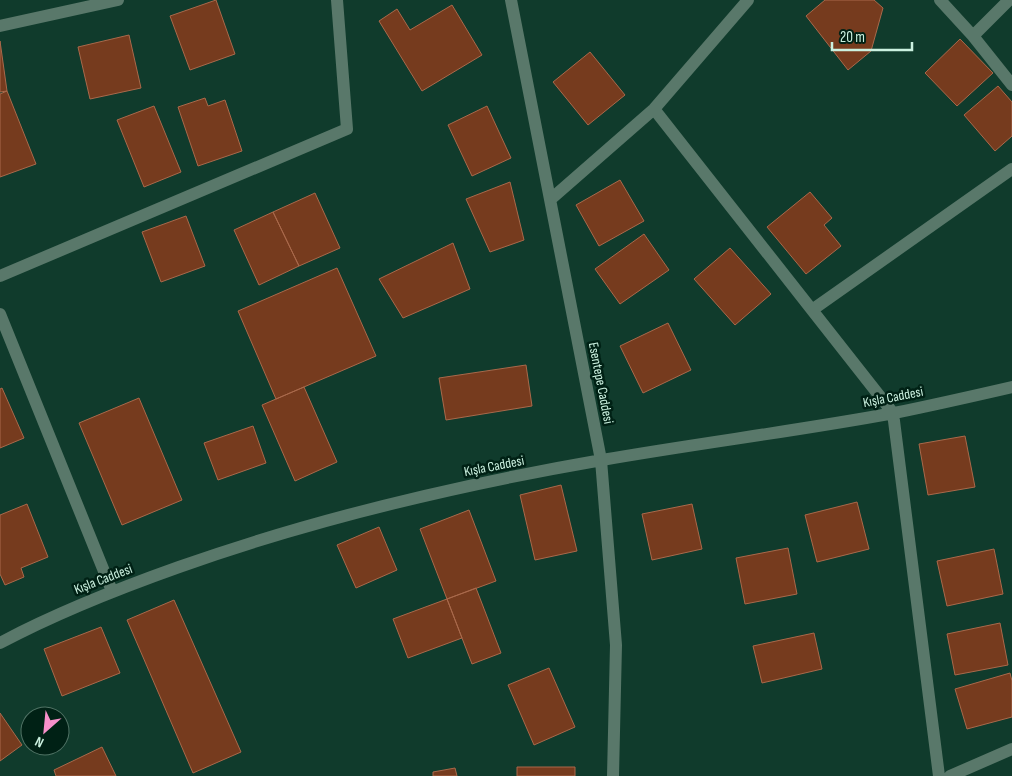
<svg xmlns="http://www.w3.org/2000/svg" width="1012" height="776" font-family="'Sofia Sans Condensed',sans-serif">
  <rect width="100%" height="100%" fill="#103b2c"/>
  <path fill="#763b1e" stroke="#a9694b" d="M 216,0 L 235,54 L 190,70 L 170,16 Z
    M 825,0 L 874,0 L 883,8 L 871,51 L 848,70 L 806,16 Z
    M 452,5 L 482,55 L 422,91 L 379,21 L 397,9 L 410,30 Z
    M 129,35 L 141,88 L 90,99 L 78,47 Z
    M 960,39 L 993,73 L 957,106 L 925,73 Z
    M 0,41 L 7,91 L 0,92 Z
    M 590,52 L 625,95 L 588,125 L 553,82 Z
    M 998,86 L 1012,102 L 1012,136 L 995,151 L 964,115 Z
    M 7,91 L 36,164 L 0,177 L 0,94 Z
    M 205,98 L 208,106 L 225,100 L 242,151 L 198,166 L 178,107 Z
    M 154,106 L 181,172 L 144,187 L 117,120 Z
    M 487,106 L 511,158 L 472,176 L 448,125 Z
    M 620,180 L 644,221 L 599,246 L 576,205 Z
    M 510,182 L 524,240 L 490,252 L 466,199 Z
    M 810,192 L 832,218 L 824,225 L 841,246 L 806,274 L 767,227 Z
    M 315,193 L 340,248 L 299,266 L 273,212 Z
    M 273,212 L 299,266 L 259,285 L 234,230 Z
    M 186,216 L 205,266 L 161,282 L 142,232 Z
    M 644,234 L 669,270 L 620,304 L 595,269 Z
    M 453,243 L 470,289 L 403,318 L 379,279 Z
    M 730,248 L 771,294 L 735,325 L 694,279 Z
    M 337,268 L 376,356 L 276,399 L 238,311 Z
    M 668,323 L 691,370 L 643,393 L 620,346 Z
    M 526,365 L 532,406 L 446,420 L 439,378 Z
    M 304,387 L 337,462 L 295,481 L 262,405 Z
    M 2,388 L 24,438 L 0,448 L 0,389 Z
    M 139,398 L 182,500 L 122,525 L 79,423 Z
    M 253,426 L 266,463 L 218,480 L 204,443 Z
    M 965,436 L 975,487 L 928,495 L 919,444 Z
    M 561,485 L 577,551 L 535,560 L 520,495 Z
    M 857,502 L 869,549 L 817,562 L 805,515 Z
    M 27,504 L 48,557 L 21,568 L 24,577 L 5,585 L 0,574 L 0,515 Z
    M 692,504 L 702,549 L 652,560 L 642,514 Z
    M 469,510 L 496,581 L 447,599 L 420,529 Z
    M 379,527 L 397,570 L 356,588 L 337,545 Z
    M 788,548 L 797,594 L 745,604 L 736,558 Z
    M 994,549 L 1003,594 L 947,606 L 937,561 Z
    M 476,588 L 501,653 L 472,664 L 447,599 Z
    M 447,599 L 462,638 L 408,658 L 393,619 Z
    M 174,600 L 241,752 L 193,773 L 127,620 Z
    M 1000,623 L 1008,665 L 955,675 L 947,634 Z
    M 101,627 L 120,673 L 62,696 L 44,649 Z
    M 814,633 L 822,669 L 762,683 L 753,646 Z
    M 549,668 L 575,727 L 534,745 L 508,685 Z
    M 1010,673 L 1012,681 L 1012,717 L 967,729 L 955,689 Z
    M 0,713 L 22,745 L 0,761 Z
    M 102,747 L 116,776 L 56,776 L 54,770 Z
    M 517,767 L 575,767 L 575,776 L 517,776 Z
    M 455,768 L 457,776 L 433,776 L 433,772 Z"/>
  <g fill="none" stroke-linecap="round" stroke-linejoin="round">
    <path stroke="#59786a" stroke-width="12" d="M 511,0 L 601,460 L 616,645 L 613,776
      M 940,0 L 973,36 L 1012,85
      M 0,26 L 118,0
      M 973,36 L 1009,0
      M 654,109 L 812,310
      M 551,199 L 654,109 L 748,0
      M 0,276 L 347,129 L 337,0
      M 0,314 L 112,591
      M 0,643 C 58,612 117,589 179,567 C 317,518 458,485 602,460 C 699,443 797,431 894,413 C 933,405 973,396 1012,387
      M 939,776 L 893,413 L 812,310 L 1012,169
      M 950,776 L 1012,749"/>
  </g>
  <g text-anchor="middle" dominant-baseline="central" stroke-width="5" stroke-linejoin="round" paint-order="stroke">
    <g font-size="14" fill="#cbf1e0" stroke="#002115">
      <text transform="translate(601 383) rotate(79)">Esentepe Caddesi</text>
      <text transform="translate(893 397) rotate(-11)">Kışla Caddesi</text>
      <text transform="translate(494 466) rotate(-11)">Kışla Caddesi</text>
      <text transform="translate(103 579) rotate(-21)">Kışla Caddesi</text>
    </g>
  </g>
  <g transform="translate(45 731) rotate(207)"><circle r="24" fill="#002115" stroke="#517466"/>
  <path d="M0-4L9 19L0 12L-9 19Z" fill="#f890cb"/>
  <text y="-8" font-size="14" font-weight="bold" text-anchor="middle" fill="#cbf1e0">N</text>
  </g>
  <path d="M832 42v8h80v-8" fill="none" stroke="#cbf1e0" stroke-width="2.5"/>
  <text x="840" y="42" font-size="15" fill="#cbf1e0" stroke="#002115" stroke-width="4" paint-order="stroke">20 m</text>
</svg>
